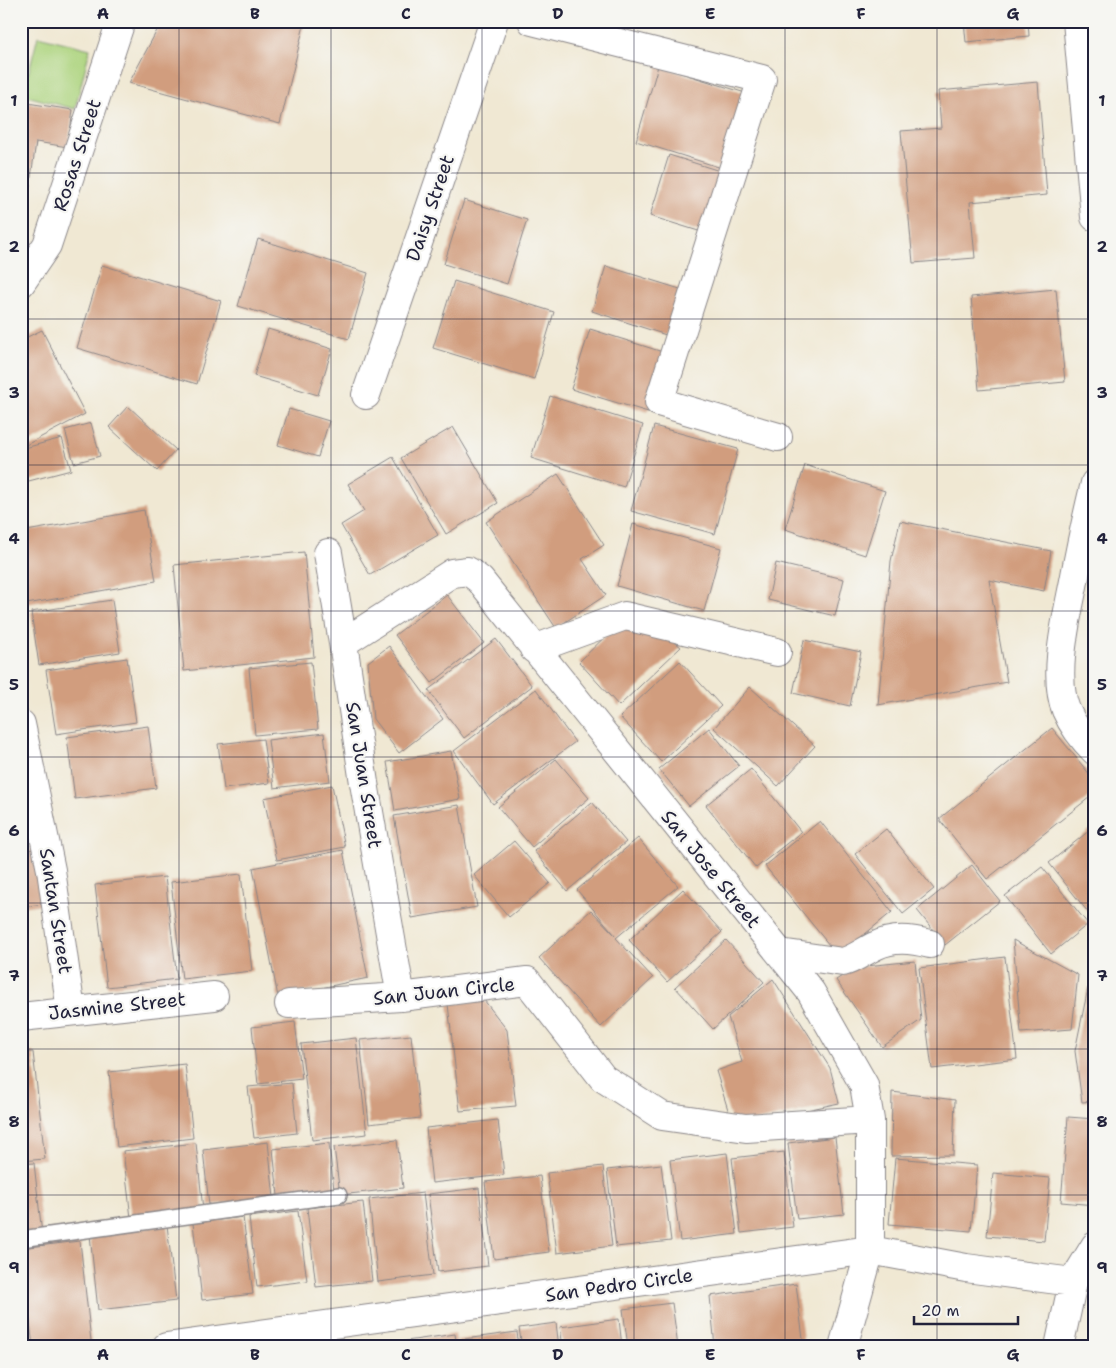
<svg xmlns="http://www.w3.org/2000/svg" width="1116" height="1368" font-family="'Shantell Sans',sans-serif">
  <rect width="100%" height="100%" fill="#f6f6f2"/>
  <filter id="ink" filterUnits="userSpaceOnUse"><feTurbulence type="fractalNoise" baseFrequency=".02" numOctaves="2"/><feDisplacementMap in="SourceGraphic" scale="10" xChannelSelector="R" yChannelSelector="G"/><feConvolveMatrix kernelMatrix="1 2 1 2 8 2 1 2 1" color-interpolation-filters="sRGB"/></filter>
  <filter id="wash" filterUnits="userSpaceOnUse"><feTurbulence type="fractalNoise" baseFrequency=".0096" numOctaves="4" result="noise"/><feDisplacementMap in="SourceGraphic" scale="20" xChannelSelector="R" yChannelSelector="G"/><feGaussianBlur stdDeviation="1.12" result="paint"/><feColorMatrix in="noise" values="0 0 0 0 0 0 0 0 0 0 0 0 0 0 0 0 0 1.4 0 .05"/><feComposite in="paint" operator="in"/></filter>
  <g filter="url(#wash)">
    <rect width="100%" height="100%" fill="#f0e8d3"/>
    <path fill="#add47f" stroke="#687b5d" d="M 38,36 L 90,49 L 75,109 L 23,95 Z"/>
    <g id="blocks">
      <path fill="#d19d7e" d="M 162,21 L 305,21 L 280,124 L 129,83 Z
        M 964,21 L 1028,21 L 1029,36 L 966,42 Z
        M 658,66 L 752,95 L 728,170 L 636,141 Z
        M 1038,82 L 1047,195 L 970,202 L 975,258 L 913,263 L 901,131 L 941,128 L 938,91 Z
        M 21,102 L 73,110 L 68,147 L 36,142 L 27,205 L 21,204 Z
        M 669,155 L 723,172 L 705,233 L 650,216 Z
        M 464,200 L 527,220 L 507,284 L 444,264 Z
        M 258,239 L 368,273 L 349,339 L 238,306 Z
        M 102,265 L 221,301 L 197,384 L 77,348 Z
        M 606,266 L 680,289 L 666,335 L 592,311 Z
        M 454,281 L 554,312 L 534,379 L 433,348 Z
        M 1056,289 L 1065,382 L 979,390 L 971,297 Z
        M 268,329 L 332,349 L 318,395 L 254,376 Z
        M 590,329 L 666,353 L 648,412 L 571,389 Z
        M 42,330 L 85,414 L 26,445 L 21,437 L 21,340 Z
        M 550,396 L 643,425 L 624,487 L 531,458 Z
        M 128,406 L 176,450 L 157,471 L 109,427 Z
        M 289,409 L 329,421 L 318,457 L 278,445 Z
        M 91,423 L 100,456 L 74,463 L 65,430 Z
        M 654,426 L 738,449 L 715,534 L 631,511 Z
        M 453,427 L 498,503 L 446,534 L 401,458 Z
        M 62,438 L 71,470 L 21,483 L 21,449 Z
        M 393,457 L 438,535 L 370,575 L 341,525 L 364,511 L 348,484 Z
        M 805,465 L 885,491 L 865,555 L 785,529 Z
        M 558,474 L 604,545 L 582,559 L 606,595 L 556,628 L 486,522 Z
        M 144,510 L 156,581 L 21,605 L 21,532 Z
        M 900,521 L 1051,551 L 1044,591 L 989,580 L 1007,682 L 878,705 L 891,561 Z
        M 633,524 L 721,548 L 704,611 L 617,586 Z
        M 304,552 L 314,657 L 184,671 L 174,565 Z
        M 776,563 L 844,579 L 835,616 L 768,600 Z
        M 447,595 L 484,643 L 432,683 L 395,635 Z
        M 112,600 L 120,652 L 39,665 L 31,612 Z
        M 619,623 L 666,635 L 681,647 L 619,706 L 579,662 Z
        M 496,639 L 532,686 L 464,738 L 428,690 Z
        M 804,640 L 861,652 L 850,706 L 793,693 Z
        M 389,646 L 443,719 L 399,753 L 373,719 L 370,687 L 368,662 Z
        M 127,658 L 136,722 L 56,734 L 46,670 Z
        M 680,661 L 721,706 L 661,762 L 620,717 Z
        M 311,662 L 318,729 L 255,735 L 249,668 Z
        M 750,687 L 815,746 L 778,786 L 714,728 Z
        M 536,689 L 575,742 L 493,804 L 454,751 Z
        M 148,726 L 156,788 L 75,799 L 67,737 Z
        M 709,728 L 739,766 L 689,806 L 659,769 Z
        M 1052,728 L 1095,781 L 1095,793 L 987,879 L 939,819 Z
        M 324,733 L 330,781 L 274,788 L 268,740 Z
        M 263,739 L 269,783 L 224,789 L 218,744 Z
        M 451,751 L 460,799 L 395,811 L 387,762 Z
        M 556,759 L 589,798 L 532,847 L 498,807 Z
        M 751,769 L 801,832 L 756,868 L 706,805 Z
        M 332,785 L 345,847 L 277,860 L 264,798 Z
        M 592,802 L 626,842 L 567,891 L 534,851 Z
        M 459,805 L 477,907 L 412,918 L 394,816 Z
        M 820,821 L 892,912 L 838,956 L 765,866 Z
        M 1095,826 L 1095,921 L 1049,863 Z
        M 886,829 L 934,889 L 903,914 L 855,854 Z
        M 638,838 L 678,886 L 616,938 L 653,978 L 601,1027 L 539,958 L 591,910 L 615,935 L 577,890 Z
        M 514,841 L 550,883 L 509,917 L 474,875 Z
        M 35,849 L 43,904 L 21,907 L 21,851 Z
        M 343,850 L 368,978 L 278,997 L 253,868 Z
        M 972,865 L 1000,901 L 945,945 L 917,910 Z
        M 1042,867 L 1088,924 L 1051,954 L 1005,896 Z
        M 241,874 L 252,971 L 182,979 L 171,882 Z
        M 165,877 L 177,979 L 107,987 L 95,885 Z
        M 683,889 L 722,932 L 667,982 L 629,940 Z
        M 726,940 L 764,982 L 713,1029 L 675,987 Z
        M 1013,940 L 1078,975 L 1072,1029 L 1021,1033 Z
        M 1005,957 L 1017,1059 L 932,1069 L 919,968 Z
        M 915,961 L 921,1020 L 882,1047 L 836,980 L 856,967 Z
        M 773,979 L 830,1068 L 839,1103 L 733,1126 L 716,1071 L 742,1062 L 728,1017 Z
        M 1088,988 L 1095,991 L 1095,1101 L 1082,1102 L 1075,1051 Z
        M 484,1000 L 507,1030 L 516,1106 L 460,1111 L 448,1004 Z
        M 295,1022 L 302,1079 L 258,1084 L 252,1027 Z
        M 411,1035 L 420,1118 L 369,1124 L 360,1040 Z
        M 356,1038 L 367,1134 L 312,1140 L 301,1044 Z
        M 33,1052 L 45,1159 L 21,1161 L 21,1053 Z
        M 185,1064 L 193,1138 L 117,1147 L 109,1072 Z
        M 292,1083 L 297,1133 L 254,1138 L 248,1087 Z
        M 892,1092 L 955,1100 L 953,1155 L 891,1156 Z
        M 1068,1117 L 1095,1119 L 1095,1205 L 1061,1202 Z
        M 498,1120 L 504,1175 L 432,1183 L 426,1128 Z
        M 835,1137 L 844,1214 L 797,1219 L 788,1143 Z
        M 397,1140 L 403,1188 L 340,1195 L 334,1147 Z
        M 268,1142 L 274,1198 L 209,1205 L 203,1150 Z
        M 196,1143 L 203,1210 L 131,1218 L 123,1151 Z
        M 329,1143 L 334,1190 L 278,1196 L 273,1149 Z
        M 784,1152 L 793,1227 L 741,1233 L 732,1158 Z
        M 727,1153 L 737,1234 L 680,1241 L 670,1160 Z
        M 895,1158 L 977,1165 L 971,1231 L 889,1224 Z
        M 34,1163 L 42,1234 L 21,1237 L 21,1164 Z
        M 661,1164 L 671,1241 L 616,1247 L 607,1170 Z
        M 603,1166 L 612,1246 L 557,1253 L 547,1173 Z
        M 993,1173 L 1050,1178 L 1044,1241 L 987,1236 Z
        M 540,1176 L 549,1252 L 494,1259 L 485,1182 Z
        M 479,1188 L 488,1266 L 438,1272 L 428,1194 Z
        M 423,1193 L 433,1275 L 378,1282 L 369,1199 Z
        M 363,1202 L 372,1281 L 316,1287 L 307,1208 Z
        M 298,1211 L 307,1281 L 257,1287 L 249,1217 Z
        M 243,1217 L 253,1294 L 202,1300 L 193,1223 Z
        M 167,1225 L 176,1301 L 98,1310 L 90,1235 Z
        M 80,1241 L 91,1341 L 33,1347 L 21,1248 Z
        M 796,1284 L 803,1339 L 799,1347 L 715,1347 L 710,1296 Z
        M 672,1303 L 678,1347 L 628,1347 L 623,1309 Z
        M 619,1319 L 622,1347 L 563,1347 L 560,1327 Z
        M 556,1323 L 559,1347 L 522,1347 L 519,1328 Z
        M 517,1332 L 519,1347 L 458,1347 L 457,1340 Z
        M 455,1334 L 457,1347 L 401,1347 L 400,1342 Z
        M 394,1342 L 394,1347 L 371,1347 L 371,1346 Z"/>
    </g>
  </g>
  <g filter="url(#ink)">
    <use href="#blocks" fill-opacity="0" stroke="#898587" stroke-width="1"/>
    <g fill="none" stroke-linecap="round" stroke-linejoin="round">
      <g stroke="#898587" stroke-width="18">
        <path id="lane" d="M 21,1239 L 339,1195"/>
      </g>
      <g stroke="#898587" stroke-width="30">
        <path id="street" d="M 532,21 L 762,79 L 659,402 L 778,437
          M 1077,21 L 1095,217
          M 21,283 L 47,245 L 121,21
          M 366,395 L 494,21
          M 1095,483 C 1087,516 1080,548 1074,581 C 1067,617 1052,675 1066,710 C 1072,724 1084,740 1095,751
          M 328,553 L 343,643 L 364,783 L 401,997
          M 343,643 L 452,573 L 468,571 L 480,580 L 811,992 L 864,1085 L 870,1120 L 870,1250 L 843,1347
          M 534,649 L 625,616 L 777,652
          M 21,724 L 51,870 L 71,1011
          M 780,953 L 843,962 C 855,959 864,951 875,946 C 893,937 911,939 930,944
          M 289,1004 L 401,997 L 527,981 L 603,1078 L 662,1116 L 746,1128 L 870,1120
          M 21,1017 L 214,996
          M 166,1347 L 870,1250 L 966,1268 L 1073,1282
          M 1059,1347 L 1073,1282 L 1095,1246"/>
      </g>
      <use href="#lane" stroke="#fff" stroke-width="15"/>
      <use href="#street" stroke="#fff" stroke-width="28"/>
    </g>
  </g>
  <path fill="none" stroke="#22223b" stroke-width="1" stroke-opacity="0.55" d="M 179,21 L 179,1347M 331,21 L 331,1347M 482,21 L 482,1347M 634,21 L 634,1347M 785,21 L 785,1347M 937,21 L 937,1347M 21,173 L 1095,173M 21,319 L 1095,319M 21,465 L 1095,465M 21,611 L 1095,611M 21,757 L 1095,757M 21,903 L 1095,903M 21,1049 L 1095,1049M 21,1195 L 1095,1195"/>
  <g text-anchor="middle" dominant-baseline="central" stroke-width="4.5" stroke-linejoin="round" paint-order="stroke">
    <g font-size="19" fill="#22223b" stroke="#f6f6f2">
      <text transform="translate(77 155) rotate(-72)">Rosas Street</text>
      <text transform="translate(430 208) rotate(-71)">Daisy Street</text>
      <text transform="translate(364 775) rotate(81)">San Juan Street</text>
      <text transform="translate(711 869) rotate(51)">San Jose Street</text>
      <text transform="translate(56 911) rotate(81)">Santan Street</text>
      <text transform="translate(444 991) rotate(-6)">San Juan Circle</text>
      <text transform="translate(117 1006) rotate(-6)">Jasmine Street</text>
      <text transform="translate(619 1285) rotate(-8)">San Pedro Circle</text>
    </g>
  </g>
  <rect width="1116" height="1368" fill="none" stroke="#f6f6f2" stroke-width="55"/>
  <path d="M914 1316v8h104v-8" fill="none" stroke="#22223b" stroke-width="2.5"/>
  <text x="921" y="1316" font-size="15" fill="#22223b" stroke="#f6f6f2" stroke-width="4" paint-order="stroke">20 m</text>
  <rect x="28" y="28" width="1060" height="1312" fill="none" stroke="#22223b" stroke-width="2"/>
  <g font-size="16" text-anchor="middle" font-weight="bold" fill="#22223b">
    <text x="103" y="19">A</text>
    <text x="255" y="19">B</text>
    <text x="406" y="19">C</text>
    <text x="558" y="19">D</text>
    <text x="710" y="19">E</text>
    <text x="861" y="19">F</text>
    <text x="1013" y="19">G</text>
    <text x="14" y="106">1</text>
    <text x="1102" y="106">1</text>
    <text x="14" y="252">2</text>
    <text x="1102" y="252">2</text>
    <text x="14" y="398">3</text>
    <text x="1102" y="398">3</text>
    <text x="14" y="544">4</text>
    <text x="1102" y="544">4</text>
    <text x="14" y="690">5</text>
    <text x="1102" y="690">5</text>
    <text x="14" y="836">6</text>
    <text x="1102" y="836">6</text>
    <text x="14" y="981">7</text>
    <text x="1102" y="981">7</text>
    <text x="14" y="1127">8</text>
    <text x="1102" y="1127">8</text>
    <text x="14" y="1273">9</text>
    <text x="1102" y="1273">9</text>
    <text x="103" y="1360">A</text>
    <text x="255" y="1360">B</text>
    <text x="406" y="1360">C</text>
    <text x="558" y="1360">D</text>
    <text x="710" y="1360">E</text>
    <text x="861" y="1360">F</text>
    <text x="1013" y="1360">G</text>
  </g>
</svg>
